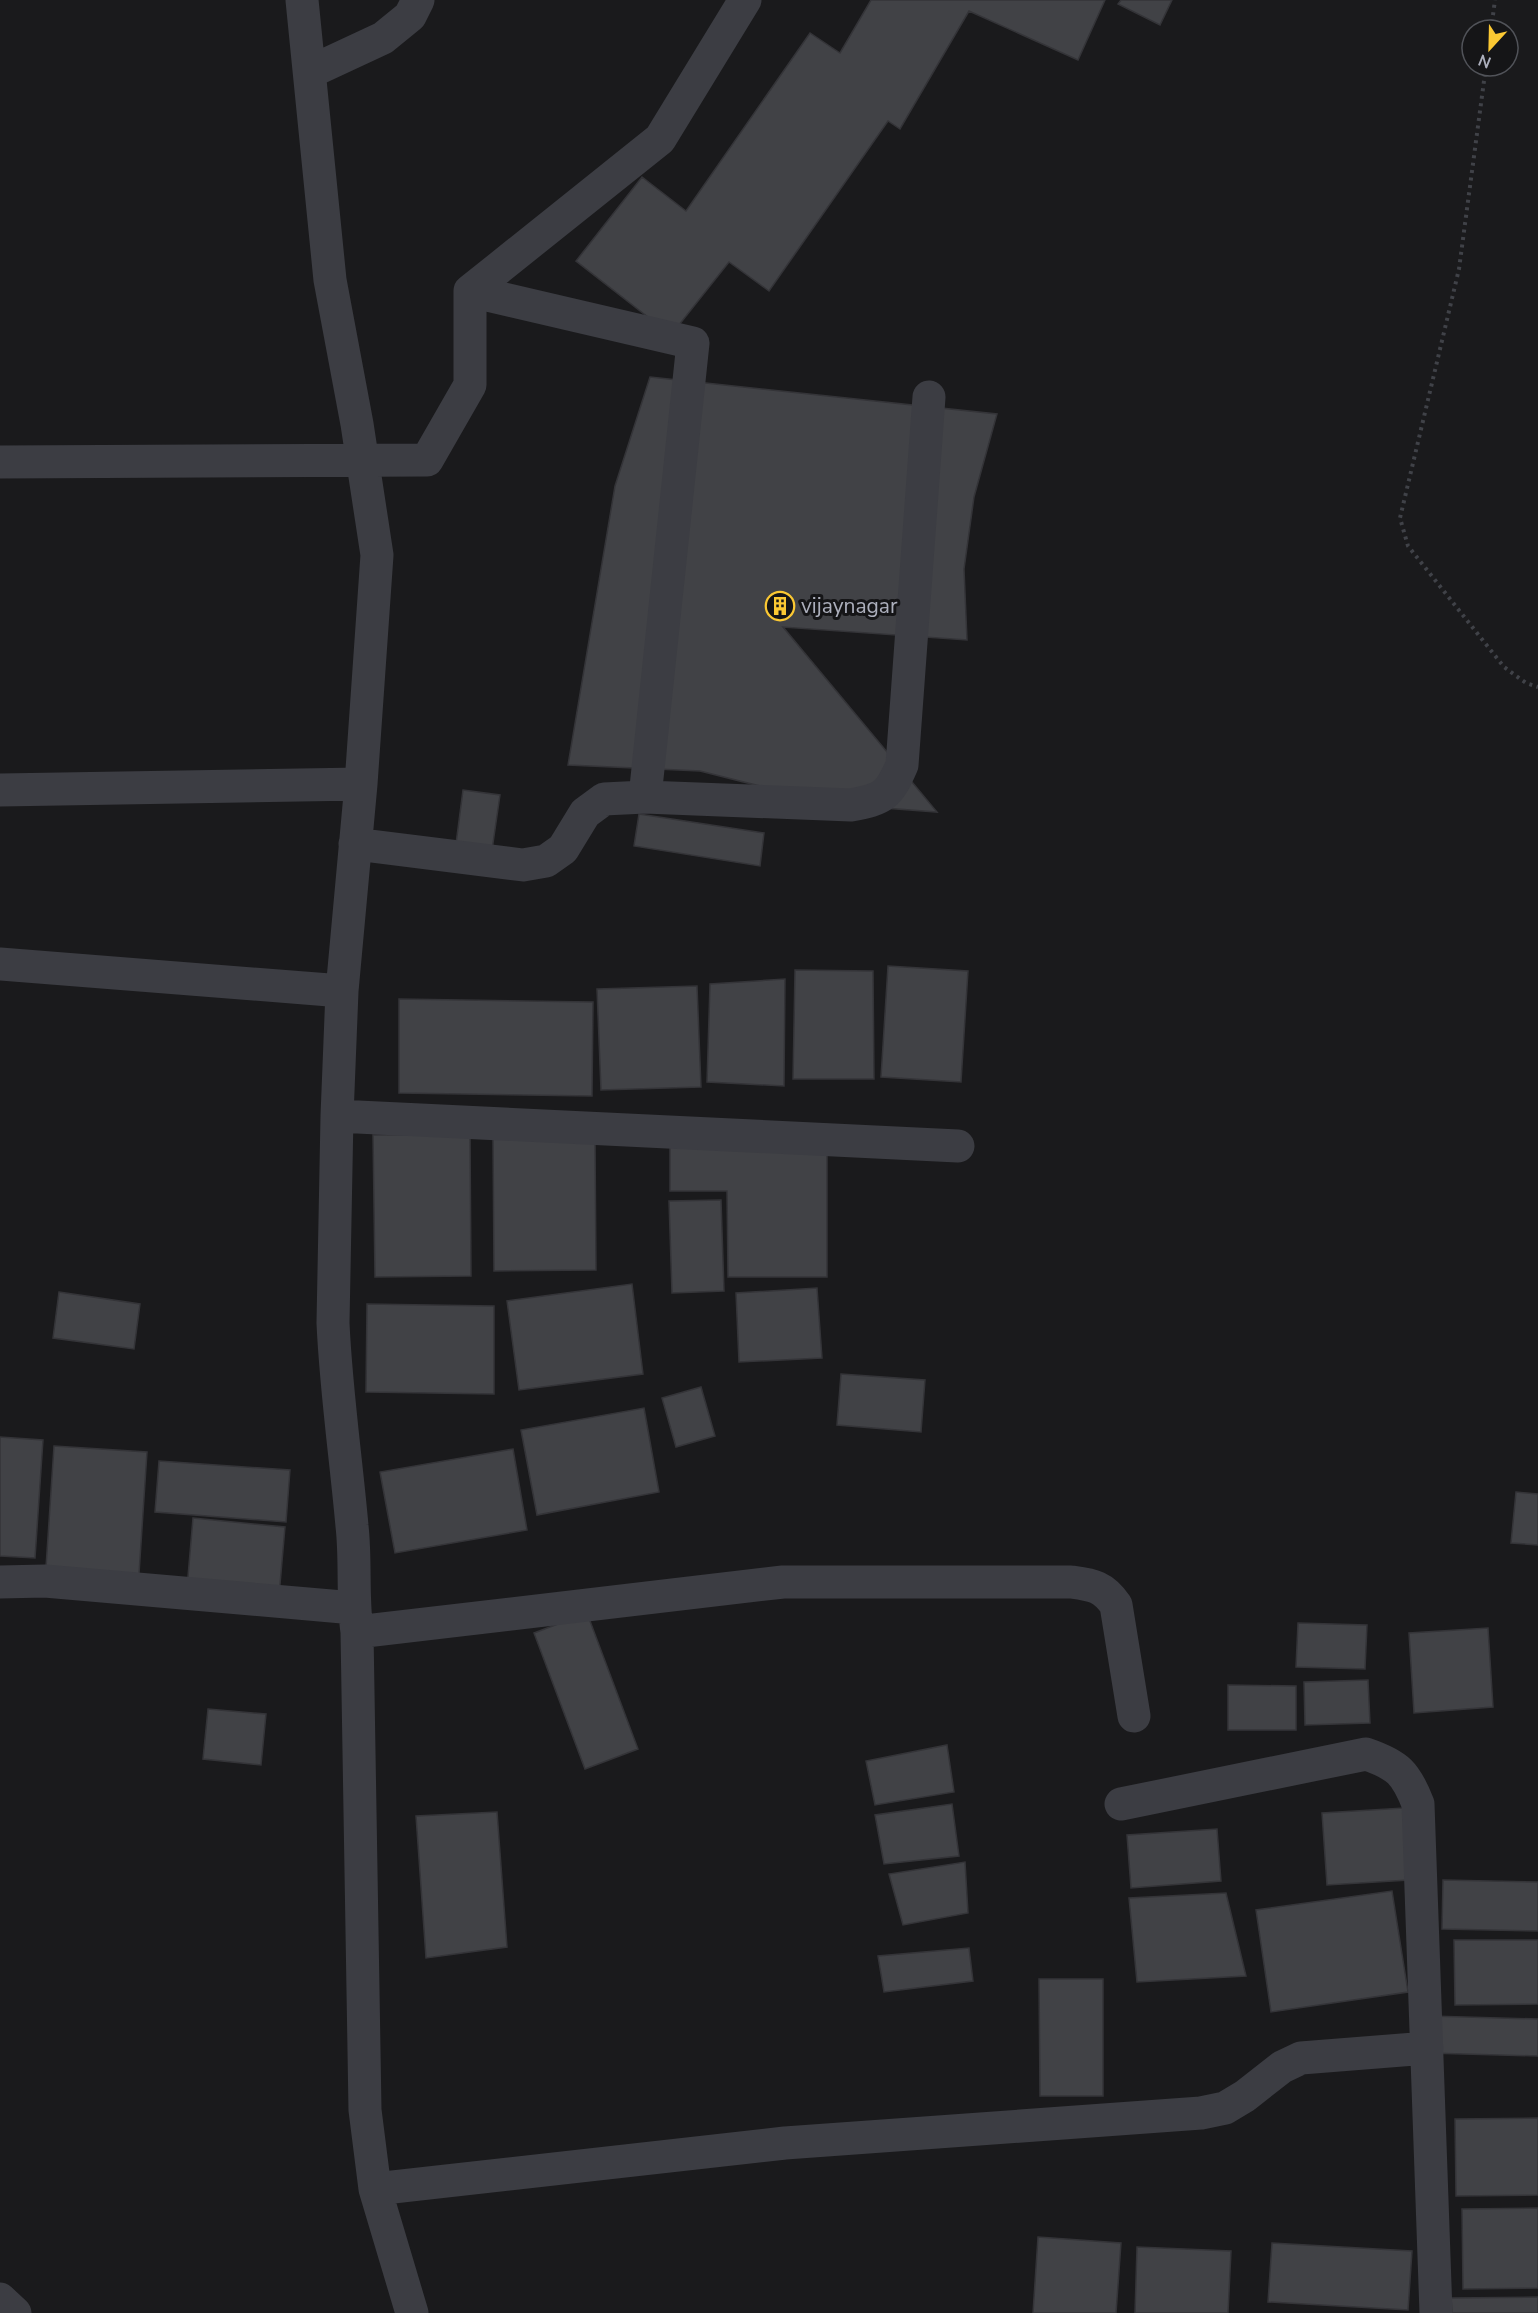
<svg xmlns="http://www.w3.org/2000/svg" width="1538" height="2313" font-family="'Nunito Sans',sans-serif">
  <rect width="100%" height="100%" fill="#1a1a1c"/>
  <path fill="#414246" stroke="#343438" stroke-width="1.5" d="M 871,0 L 1105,0 L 1078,60 L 969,11 L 900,129 L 888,121 L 769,291 L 729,262 L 671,335 L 576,261 L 642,177 L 686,211 L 810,33 L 840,53 Z
    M 1121,0 L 1172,0 L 1160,25 L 1118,4 Z
    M 650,377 L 997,414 L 974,497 L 964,569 L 967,640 L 783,627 L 937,812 L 831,804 L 700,771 L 568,765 L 615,486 Z
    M 463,790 L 500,795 L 492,850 L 456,844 Z
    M 639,814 L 764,833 L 760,866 L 634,846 Z
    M 888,966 L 968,971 L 961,1082 L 881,1077 Z
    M 795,970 L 873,971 L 874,1079 L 793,1079 Z
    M 785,979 L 784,1086 L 707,1082 L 710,984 Z
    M 697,986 L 701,1087 L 601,1090 L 597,989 Z
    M 399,999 L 593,1002 L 592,1096 L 399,1093 Z
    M 470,1134 L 471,1276 L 375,1277 L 373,1135 Z
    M 493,1139 L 595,1139 L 596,1270 L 494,1271 Z
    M 670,1143 L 827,1143 L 827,1277 L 728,1277 L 727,1191 L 670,1191 Z
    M 721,1200 L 724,1291 L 672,1293 L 669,1201 Z
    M 632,1284 L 643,1374 L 519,1390 L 507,1301 Z
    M 817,1288 L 822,1358 L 739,1362 L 736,1293 Z
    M 59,1292 L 140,1304 L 134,1349 L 53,1338 Z
    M 367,1304 L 494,1306 L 494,1394 L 366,1392 Z
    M 841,1374 L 925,1380 L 921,1432 L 837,1425 Z
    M 701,1387 L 715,1436 L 676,1447 L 662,1398 Z
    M 644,1408 L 659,1492 L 537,1515 L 521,1430 Z
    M 0,1437 L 43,1440 L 35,1558 L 0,1556 Z
    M 54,1446 L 147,1452 L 139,1574 L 46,1567 Z
    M 513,1449 L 527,1530 L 395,1553 L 380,1472 Z
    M 159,1461 L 290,1470 L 286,1522 L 155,1512 Z
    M 1516,1492 L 1538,1494 L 1538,1545 L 1511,1543 Z
    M 193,1518 L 285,1527 L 279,1596 L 187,1588 Z
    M 587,1613 L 638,1749 L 585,1769 L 534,1633 Z
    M 1298,1623 L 1367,1625 L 1365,1669 L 1296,1667 Z
    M 1488,1628 L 1493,1707 L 1414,1713 L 1409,1633 Z
    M 1368,1680 L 1370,1723 L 1305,1725 L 1304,1682 Z
    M 1228,1685 L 1296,1686 L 1296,1730 L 1228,1730 Z
    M 208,1709 L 266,1714 L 261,1765 L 203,1759 Z
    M 947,1745 L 954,1792 L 875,1805 L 866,1761 Z
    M 952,1804 L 959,1856 L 884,1864 L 875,1815 Z
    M 1404,1808 L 1409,1880 L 1327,1885 L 1322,1813 Z
    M 497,1812 L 507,1947 L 426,1958 L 416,1816 Z
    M 1217,1829 L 1221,1881 L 1131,1888 L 1127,1835 Z
    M 965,1862 L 968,1913 L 903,1925 L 889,1874 Z
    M 1443,1880 L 1538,1882 L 1538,1931 L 1442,1929 Z
    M 1392,1891 L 1408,1992 L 1271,2012 L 1256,1910 Z
    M 1226,1893 L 1246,1976 L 1137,1982 L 1129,1898 Z
    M 1454,1940 L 1538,1940 L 1538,2004 L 1455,2005 Z
    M 969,1948 L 973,1981 L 884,1992 L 878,1956 Z
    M 1039,1979 L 1103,1979 L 1103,2096 L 1040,2096 Z
    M 1430,2016 L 1538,2019 L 1538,2056 L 1428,2053 Z
    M 1538,2118 L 1538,2195 L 1456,2196 L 1455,2119 Z
    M 1538,2208 L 1538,2288 L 1463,2289 L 1462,2209 Z
    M 1038,2237 L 1121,2243 L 1116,2313 L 1033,2313 Z
    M 1272,2243 L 1412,2251 L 1408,2310 L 1268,2302 Z
    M 1137,2247 L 1231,2251 L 1228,2313 L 1135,2313 Z
    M 1538,2297 L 1538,2313 L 1452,2313 L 1451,2298 Z"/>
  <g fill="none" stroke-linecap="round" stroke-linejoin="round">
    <path stroke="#404248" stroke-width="4" stroke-dasharray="3 4.5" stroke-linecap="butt" d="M 1491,30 L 1495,0
      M 1486,66 L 1459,269 L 1400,518 L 1408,546 L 1504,667 L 1526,683 L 1538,687"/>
    <path stroke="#3c3d43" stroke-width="33" d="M 302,0 L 330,280 L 357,424 L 377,555 L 361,784 L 342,991 L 337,1116 L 333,1323 C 336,1391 346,1458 352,1526 C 356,1561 352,1596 357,1632 L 365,2110 L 375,2189 L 412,2313
      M 310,72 L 383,38 L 410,16 L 418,0
      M 470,291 L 693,343 L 645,797
      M 0,462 L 427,460 L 470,385 L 470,291 L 660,139 L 745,0
      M 0,790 L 361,784
      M 355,844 L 523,865 L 546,861 L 563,849 L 585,813 L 604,799 L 645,797 L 851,805 C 884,799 889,795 902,765 L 929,397
      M 0,964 L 342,991
      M 337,1116 L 958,1146
      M 0,1582 L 45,1581 L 354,1608
      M 357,1632 L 783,1582 L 1071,1582 C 1093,1585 1103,1586 1116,1605 L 1134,1716
      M 1121,1804 L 1366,1754 C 1398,1765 1406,1773 1418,1804 L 1436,2313
      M 375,2189 L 785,2143 L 1201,2113 L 1225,2108 L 1245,2096 L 1282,2067 L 1301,2058 L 1427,2048
      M 0,2299 L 15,2313"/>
  </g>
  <defs>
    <g id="building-ring" transform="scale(1.5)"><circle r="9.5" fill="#151517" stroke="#fbc833" stroke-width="1.5"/><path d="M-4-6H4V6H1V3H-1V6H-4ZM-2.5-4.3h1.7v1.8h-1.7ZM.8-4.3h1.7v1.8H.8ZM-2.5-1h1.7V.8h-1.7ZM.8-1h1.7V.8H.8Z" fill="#fbc833"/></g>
  </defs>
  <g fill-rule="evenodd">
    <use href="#building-ring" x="780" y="606"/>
  </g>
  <g text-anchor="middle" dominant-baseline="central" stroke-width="6" stroke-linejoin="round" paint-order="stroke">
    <g font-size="21" fill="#acafbc" stroke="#151517" text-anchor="start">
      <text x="801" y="606">vijaynagar</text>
    </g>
  </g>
  <g transform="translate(1490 48) rotate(202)"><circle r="28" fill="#151517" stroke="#515359" stroke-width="1.5"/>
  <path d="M0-4.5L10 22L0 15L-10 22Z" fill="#fbc833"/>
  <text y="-9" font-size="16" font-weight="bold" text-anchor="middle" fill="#acafbc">N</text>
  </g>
</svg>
